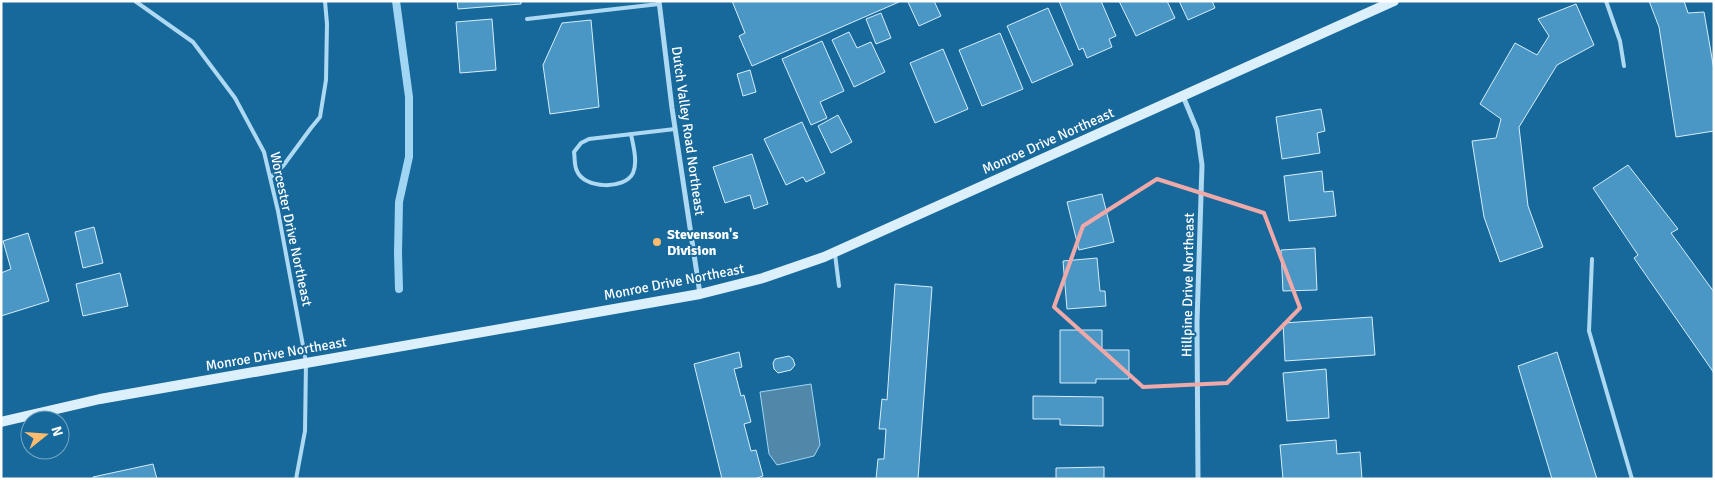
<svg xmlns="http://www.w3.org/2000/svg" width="1715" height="480" font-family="Signika,sans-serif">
  <rect width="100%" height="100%" fill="#18699b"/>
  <path fill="#5188a9" stroke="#a0d6f4" d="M 811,384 L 820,445 L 814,456 L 777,465 L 769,454 L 760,392 Z"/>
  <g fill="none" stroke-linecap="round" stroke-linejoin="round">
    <path stroke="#a0d6f4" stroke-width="8" d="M 396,1 L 409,97 L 409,157 L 399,202 L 398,253 L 399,289"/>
  </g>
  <path fill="#4a96c4" stroke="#d5eefc" d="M 457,1 L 521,1 L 521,4 L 458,9 Z
    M 732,1 L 898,1 L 899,2 L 752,66 L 739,36 L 745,33 Z
    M 910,1 L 934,1 L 941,16 L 919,26 L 908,2 Z
    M 1059,1 L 1101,1 L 1116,36 L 1109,39 L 1112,47 L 1087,58 L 1083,48 L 1079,50 Z
    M 1119,1 L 1167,1 L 1175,18 L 1136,36 Z
    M 1179,1 L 1212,1 L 1215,8 L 1188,20 Z
    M 1649,1 L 1684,1 L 1688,13 L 1704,12 L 1714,70 L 1714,131 L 1676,137 L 1659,27 Z
    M 1576,4 L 1594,45 L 1557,65 L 1519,127 L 1528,206 L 1543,247 L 1500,262 L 1484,217 L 1472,141 L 1496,138 L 1501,119 L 1480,104 L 1515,43 L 1537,55 L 1549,36 L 1538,19 Z
    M 1048,8 L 1073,65 L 1032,83 L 1007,26 Z
    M 881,13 L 891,38 L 876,44 L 866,19 Z
    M 492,19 L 496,70 L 460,73 L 456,22 Z
    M 591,20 L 599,107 L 550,114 L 543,65 L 562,23 Z
    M 849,32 L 857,48 L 871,42 L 885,72 L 854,87 L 832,40 Z
    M 1000,33 L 1023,89 L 982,106 L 959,50 Z
    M 822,41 L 844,91 L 820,102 L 827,118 L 811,125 L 782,59 Z
    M 943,49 L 968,109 L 935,123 L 910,63 Z
    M 750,70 L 756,92 L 743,96 L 737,74 Z
    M 1321,109 L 1325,131 L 1317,133 L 1320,153 L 1282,159 L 1276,117 Z
    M 838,115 L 852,142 L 831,153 L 818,126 Z
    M 802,122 L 825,173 L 806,182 L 803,177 L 786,185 L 764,139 Z
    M 752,154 L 768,204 L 754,209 L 750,195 L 725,203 L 713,167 Z
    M 1628,165 L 1678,229 L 1671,233 L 1714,292 L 1714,373 L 1634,258 L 1638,255 L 1593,188 Z
    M 1322,171 L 1324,192 L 1333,191 L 1336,216 L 1289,221 L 1284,176 Z
    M 1102,194 L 1114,242 L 1079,250 L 1067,202 Z
    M 94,227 L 103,263 L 83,268 L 75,232 Z
    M 28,233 L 49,301 L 1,316 L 1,273 L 11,269 L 3,241 Z
    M 1315,248 L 1317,290 L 1283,291 L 1281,250 Z
    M 1097,258 L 1100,291 L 1105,291 L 1106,306 L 1067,309 L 1063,261 Z
    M 120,273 L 128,306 L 83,316 L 76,284 Z
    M 895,284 L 932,287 L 918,479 L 876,479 L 878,459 L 884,459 L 886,429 L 879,429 L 882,399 L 887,400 Z
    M 1372,317 L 1375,355 L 1285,361 L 1283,323 Z
    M 1060,330 L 1102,330 L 1102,350 L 1129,350 L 1129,379 L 1096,379 L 1096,383 L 1060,383 Z
    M 739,352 L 742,367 L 734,369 L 741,396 L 744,395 L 751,422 L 744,424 L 751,451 L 756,450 L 763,476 L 755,479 L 722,479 L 694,364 Z
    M 1557,352 L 1597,479 L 1552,479 L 1518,366 Z
    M 789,356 L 793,359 L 795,365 L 791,370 L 778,373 L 774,369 L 773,363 L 775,359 Z
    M 1326,369 L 1329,418 L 1287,421 L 1283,373 Z
    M 1033,396 L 1103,397 L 1103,426 L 1060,425 L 1060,419 L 1033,419 Z
    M 1336,440 L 1337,454 L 1360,452 L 1362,479 L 1283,479 L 1280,445 Z
    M 153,464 L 157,479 L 93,479 L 93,477 Z
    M 1104,467 L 1104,479 L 1056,479 L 1056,468 Z"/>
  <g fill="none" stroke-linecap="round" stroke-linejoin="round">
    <path stroke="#aed9f2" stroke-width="4" d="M 135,1 L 193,42 L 235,98 L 264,152 L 278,211 L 306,362 L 305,431 L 296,479
      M 1606,1 L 1620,41 L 1624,66
      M 527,19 L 659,4
      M 631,134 C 633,145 638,162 633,173 C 625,190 584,189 577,171 C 574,166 575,157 574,152 L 581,143 L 589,139 L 675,129
      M 271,177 L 283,166 L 311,128 L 320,117 L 326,80 L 327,24 L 325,1
      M 835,254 L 839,286
      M 1592,259 L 1589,331 L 1632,479"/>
    <path stroke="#aed9f2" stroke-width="5" d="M 659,1 L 672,108 L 700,294
      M 1183,96 L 1197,130 L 1202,165 L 1197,322 L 1198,479"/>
    <path stroke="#dcf0fc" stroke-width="10" d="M 1,422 L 100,399 L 700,294 L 763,278 L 824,257 L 1394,1"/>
  </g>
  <path fill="none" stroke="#efa9a9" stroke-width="4" stroke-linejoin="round" d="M 1157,179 L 1264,213 L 1300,308 L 1227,383 L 1143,387 L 1054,307 L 1083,226 Z"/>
  <circle fill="#ffbb6e" stroke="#18699b" stroke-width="2" cx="657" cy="242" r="5"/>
  <g text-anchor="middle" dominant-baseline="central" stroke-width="4" stroke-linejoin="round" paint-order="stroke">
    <g font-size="14" fill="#fff" stroke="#18699b">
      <text transform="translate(688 131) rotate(82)">Dutch Valley Road Northeast</text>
      <text transform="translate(1048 141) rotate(-24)">Monroe Drive Northeast</text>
      <text transform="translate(291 229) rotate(78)">Worcester Drive Northeast</text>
      <text transform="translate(674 282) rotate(-11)">Monroe Drive Northeast</text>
      <text transform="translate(1188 285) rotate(-89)">Hillpine Drive Northeast</text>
      <text transform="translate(276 354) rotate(-10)">Monroe Drive Northeast</text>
    </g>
    <g font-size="14" font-weight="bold" fill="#fff" stroke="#18699b" text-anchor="start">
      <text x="667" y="234">Stevenson's<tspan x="667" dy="16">Division</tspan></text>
    </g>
  </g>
  <rect width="1715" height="480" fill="none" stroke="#ffffff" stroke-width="5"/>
  <g transform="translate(45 435) rotate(73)"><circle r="24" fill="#18699b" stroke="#74a5c3"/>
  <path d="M0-4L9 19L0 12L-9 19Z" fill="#ffbb6e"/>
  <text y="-8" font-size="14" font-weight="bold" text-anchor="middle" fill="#ffffff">N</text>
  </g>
</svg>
